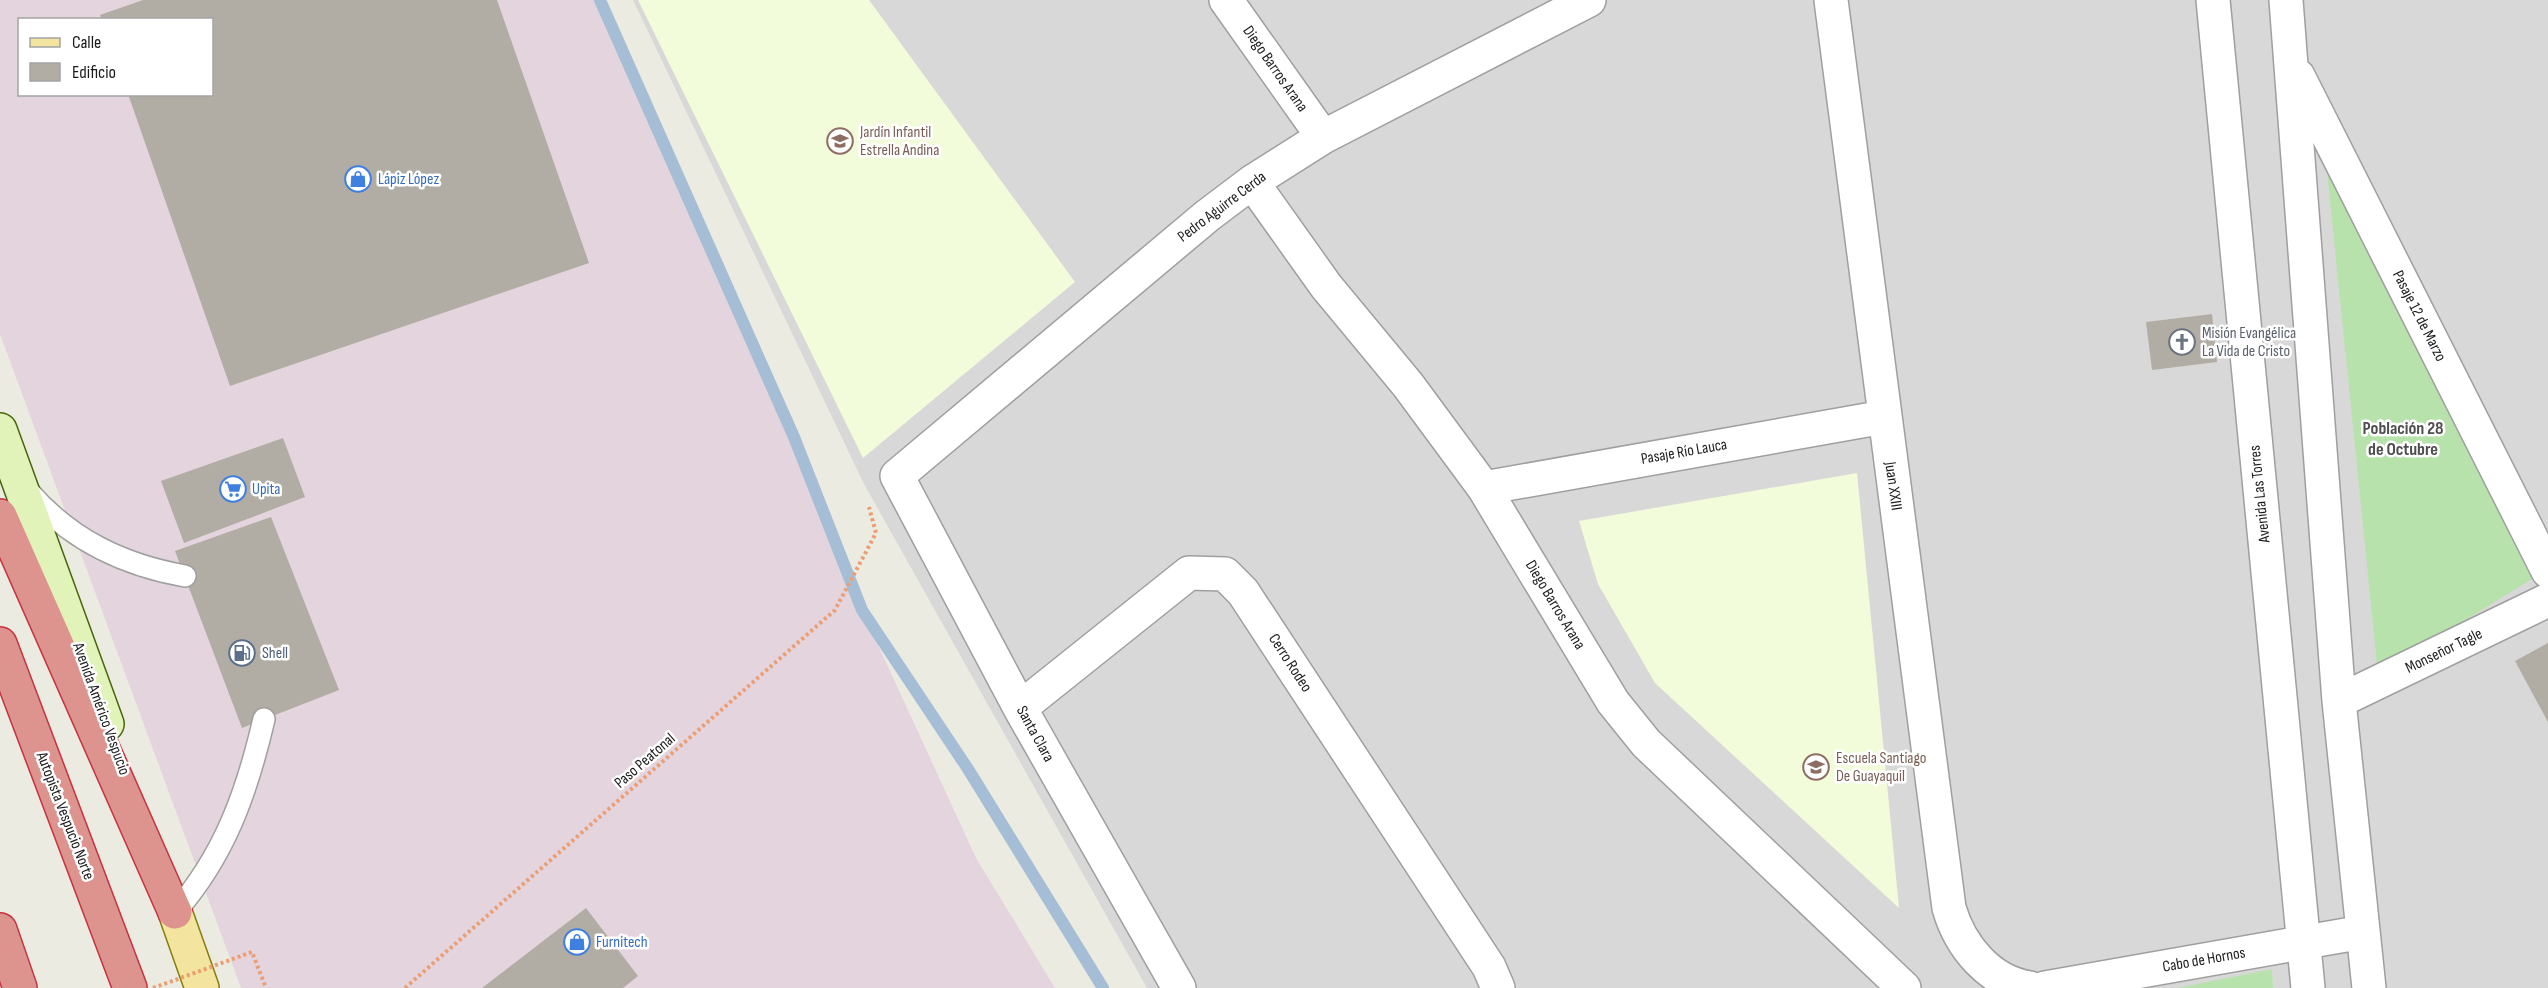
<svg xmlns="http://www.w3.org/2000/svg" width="2548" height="988" font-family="'Sofia Sans Condensed',sans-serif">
  <rect width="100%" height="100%" fill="#ecebe1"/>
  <path fill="#d9d8d8" d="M 633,0 L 2548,0 L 2548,988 L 1147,988 L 864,484 Z"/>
  <path fill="#e4d4dd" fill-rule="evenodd" d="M 0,0 L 601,0 L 862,610 L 976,858 L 1055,988 L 241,988 L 0,334 ZM 20,20 L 212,20 L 212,94 L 20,94 Z"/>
  <path fill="#f3fcda" d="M 638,0 L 869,0 L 1075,282 L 863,458 Z
    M 1857,473 L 1899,908 L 1655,683 L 1598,584 L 1579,521 Z"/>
  <path fill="#b8e2ab" d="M 2326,161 L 2535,577 L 2378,674 Z
    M 2272,969 L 2273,988 L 2177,988 Z"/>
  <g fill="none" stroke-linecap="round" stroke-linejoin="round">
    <path stroke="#a5bed6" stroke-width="12" d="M 600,0 L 794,437 L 862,610 L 968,769 L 1103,988"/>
  </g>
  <path fill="#b1ada4" d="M 143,0 L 497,0 L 589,263 L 230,386 L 128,94 L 212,94 L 212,20 L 102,20 L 100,15 Z
    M 2212,314 L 2217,362 L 2152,370 L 2146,322 Z
    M 283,438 L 305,497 L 184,543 L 161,481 Z
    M 271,517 L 339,690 L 242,728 L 175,551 Z
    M 2548,643 L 2548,722 L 2515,661 Z
    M 586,908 L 638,976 L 623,988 L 482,988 Z"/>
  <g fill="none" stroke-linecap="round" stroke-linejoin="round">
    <g stroke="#9f9f9f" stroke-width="24">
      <path id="lane" d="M 28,491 C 70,540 123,565 185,576
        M 175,912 C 225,855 247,792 264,719"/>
    </g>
    <g stroke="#9f9f9f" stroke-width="36">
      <path id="street" d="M 1226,0 L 1323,137
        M 1831,0 L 1949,908 C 1960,946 1989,982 2030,988
        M 2213,0 L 2308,988
        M 2286,0 L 2339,701 L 2369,988
        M 2298,76 L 2548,571
        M 1252,182 L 1326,286 L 1408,385 L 1484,488 L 1613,702 L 1646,743 L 1904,988
        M 1484,488 L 1884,417
        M 2339,701 L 2548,600
        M 1020,708 L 1189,573 L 1225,574 L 1243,592 L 1489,967 L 1498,988
        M 1179,988 L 1020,708 L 897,476 L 1207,216 L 1252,182 L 1323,137 L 1589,0
        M 2045,988 L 2363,932"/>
    </g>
    <g stroke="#46660e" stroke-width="36">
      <path id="secondary" d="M 0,430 L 107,724"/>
    </g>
    <g stroke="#867d0c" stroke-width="36">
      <path id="primary" d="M 175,912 L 202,988"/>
    </g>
    <g stroke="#c6323f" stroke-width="36">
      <path id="highway" d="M 0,516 L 175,912
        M 0,644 L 130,988
        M 0,930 L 20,988"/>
    </g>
    <path stroke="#ed9e71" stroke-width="4" stroke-dasharray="3 3" stroke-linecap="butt" d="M 405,988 L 835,610 L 876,533 L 869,507"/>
    <use href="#lane" stroke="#fff" stroke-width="21"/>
    <use href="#street" stroke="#fff" stroke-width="33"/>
    <use href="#secondary" stroke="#e1f3b8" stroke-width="33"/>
    <use href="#primary" stroke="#f3e49f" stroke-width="33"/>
    <use href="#highway" stroke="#dd948f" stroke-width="33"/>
    <path stroke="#ed9e71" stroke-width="4" stroke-dasharray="3 3" stroke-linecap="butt" d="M 153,988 L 252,952 L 266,988"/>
  </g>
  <defs>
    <g id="school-ring" transform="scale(1.35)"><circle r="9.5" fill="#fff" stroke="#8d6e63" stroke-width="1.5"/><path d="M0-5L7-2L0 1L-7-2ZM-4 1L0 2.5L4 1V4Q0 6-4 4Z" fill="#8d6e63"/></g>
    <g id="shop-ring" transform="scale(1.35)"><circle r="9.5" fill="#fff" stroke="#3f7fe0" stroke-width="1.5"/><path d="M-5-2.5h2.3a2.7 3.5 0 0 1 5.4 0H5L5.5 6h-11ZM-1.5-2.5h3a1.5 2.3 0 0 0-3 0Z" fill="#3f7fe0"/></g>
    <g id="church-ring" transform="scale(1.35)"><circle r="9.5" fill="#fff" stroke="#6b7280" stroke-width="1.5"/><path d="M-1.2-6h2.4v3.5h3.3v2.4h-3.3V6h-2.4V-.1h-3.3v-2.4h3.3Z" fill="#6b7280"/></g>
    <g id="supermarket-ring" transform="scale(1.35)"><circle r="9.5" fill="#fff" stroke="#3f7fe0" stroke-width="1.5"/><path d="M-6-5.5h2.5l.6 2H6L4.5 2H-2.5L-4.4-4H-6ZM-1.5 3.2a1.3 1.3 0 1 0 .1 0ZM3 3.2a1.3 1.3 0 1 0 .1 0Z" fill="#3f7fe0"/></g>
    <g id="fuel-ring" transform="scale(1.35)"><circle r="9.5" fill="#fff" stroke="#5c6f8a" stroke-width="1.5"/><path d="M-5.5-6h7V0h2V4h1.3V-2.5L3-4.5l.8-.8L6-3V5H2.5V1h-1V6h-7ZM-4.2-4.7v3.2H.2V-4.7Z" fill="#5c6f8a"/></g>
  </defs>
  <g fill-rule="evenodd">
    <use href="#school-ring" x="840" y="141"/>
    <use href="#shop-ring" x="358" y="179"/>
    <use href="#church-ring" x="2182" y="342"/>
    <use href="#supermarket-ring" x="233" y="489"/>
    <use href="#fuel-ring" x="242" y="653"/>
    <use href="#school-ring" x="1816" y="767"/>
    <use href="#shop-ring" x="577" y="942"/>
  </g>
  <g text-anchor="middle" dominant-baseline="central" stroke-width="5" stroke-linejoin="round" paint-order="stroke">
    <g font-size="16" fill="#1b1b1b" stroke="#fff">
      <text transform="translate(1275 69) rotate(55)">Diego Barros Arana</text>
      <text transform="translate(1222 207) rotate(-37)">Pedro Aguirre Cerda</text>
      <text transform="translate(2419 316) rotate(63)">Pasaje 12 de Marzo</text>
      <text transform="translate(1684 452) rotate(-10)">Pasaje Río Lauca</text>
      <text transform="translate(1893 486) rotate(82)">Juan XXIII</text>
      <text transform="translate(2260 494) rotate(-96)">Avenida Las Torres</text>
      <text transform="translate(1555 605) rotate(59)">Diego Barros Arana</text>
      <text transform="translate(2444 651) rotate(-26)">Monseñor Tagle</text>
      <text transform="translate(1290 663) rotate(57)">Cerro Rodeo</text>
      <text transform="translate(101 709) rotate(70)">Avenida Américo Vespucio</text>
      <text transform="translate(1035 734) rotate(61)">Santa Clara</text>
      <text transform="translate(645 761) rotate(-41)">Paso Peatonal</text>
      <text transform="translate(65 816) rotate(69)">Autopista Vespucio Norte</text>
      <text transform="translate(2204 960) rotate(-10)">Cabo de Hornos</text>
    </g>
    <g font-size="16" fill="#785e54" stroke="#fff" text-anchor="start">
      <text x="860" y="132">Jardín Infantil<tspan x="860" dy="18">Estrella Andina</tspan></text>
      <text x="1836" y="758">Escuela Santiago<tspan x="1836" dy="18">De Guayaquil</tspan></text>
    </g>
    <g font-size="16" fill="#366cbe" stroke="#fff" text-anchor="start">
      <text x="378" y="179">Lápiz López</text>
      <text x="252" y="489">Upita</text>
      <text x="596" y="942">Furnitech</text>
    </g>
    <g font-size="16" fill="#5b616d" stroke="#fff" text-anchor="start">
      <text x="2202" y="333">Misión Evangélica<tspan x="2202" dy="18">La Vida de Cristo</tspan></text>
    </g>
    <g font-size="16" fill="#4e5e75" stroke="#fff" text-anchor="start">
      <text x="262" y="653">Shell</text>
    </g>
    <g font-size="18" font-weight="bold" fill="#4e4e4e" stroke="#fff">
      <text x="2403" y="428">Población 28<tspan x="2403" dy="21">de Octubre</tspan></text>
    </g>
  </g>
  <rect x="18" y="18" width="195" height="78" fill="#ffffff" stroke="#a4a4a4" stroke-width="1.5"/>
  <rect x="30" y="38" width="30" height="9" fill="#f3e49f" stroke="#a4a4a4" stroke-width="1.5"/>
  <text x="72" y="48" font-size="18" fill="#1b1b1b">Calle</text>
  <rect x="30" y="63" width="30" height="18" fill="#b1ada4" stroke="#a4a4a4" stroke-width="1.5"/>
  <text x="72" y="78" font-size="18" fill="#1b1b1b">Edificio</text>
</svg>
